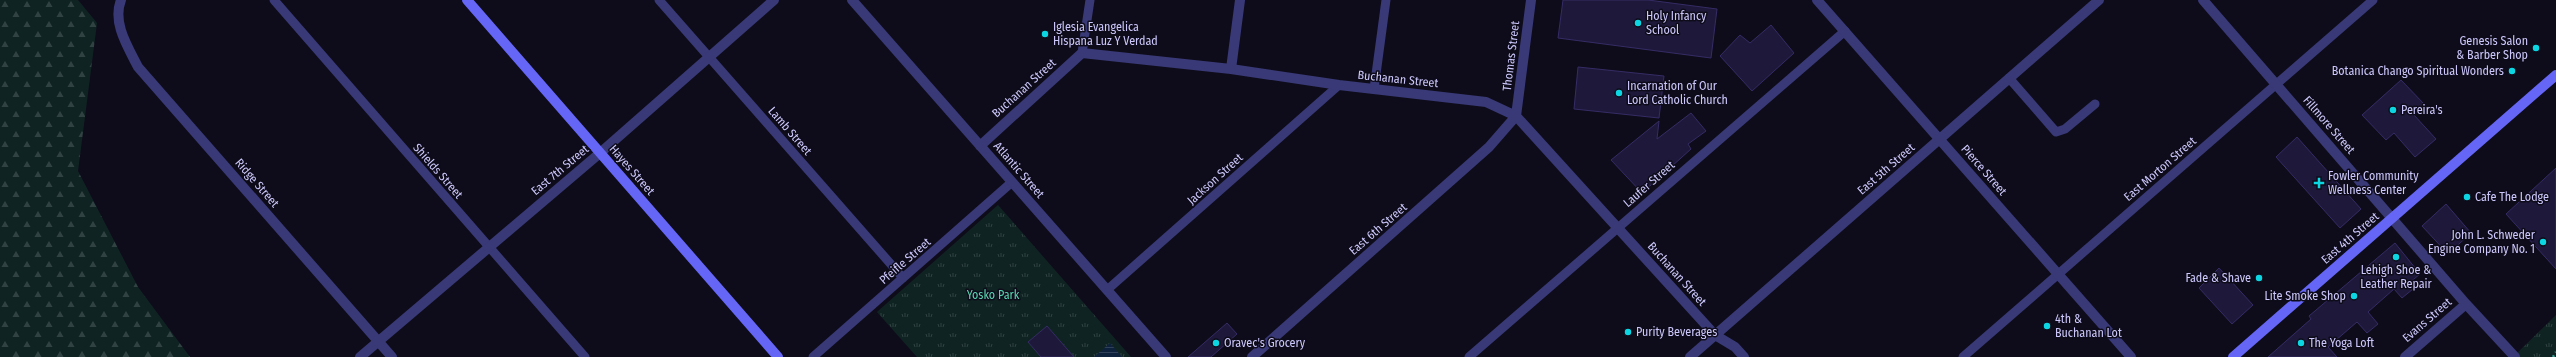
<svg xmlns="http://www.w3.org/2000/svg" width="2556" height="357" font-family="'Fira Sans Condensed',sans-serif">
  <defs>
    <pattern id="grass-tufts" width="24" height="20" patternUnits="userSpaceOnUse"><rect width="24" height="20" fill="#0f2422"/><path d="M3 7l-1-3M5 7V3M7 7l1-3M15 17l-1-3M17 17v-4M19 17l1-3" fill="none" stroke="#314243"/></pattern>
    <pattern id="forest-firs" width="22" height="20" patternUnits="userSpaceOnUse"><rect width="22" height="20" fill="#0f2422"/><path d="M5 1l3.5 6h-7zM16 11l3.5 6h-7z" fill="#314243"/></pattern>
    <pattern id="water-rules" width="6" height="5" patternUnits="userSpaceOnUse"><rect width="6" height="5" fill="#0e213c"/><path d="M0 2.5h6" fill="none" stroke="#304059"/></pattern>
  </defs>
  <rect width="100%" height="100%" fill="#0e0c1a"/>
  <path fill="url(#grass-tufts)" d="M 998,205 L 1131,357 L 917,357 L 877,312 Z
    M 2556,315 L 2556,357 L 2513,357 Z"/>
  <path fill="url(#forest-firs)" d="M 0,0 L 78,0 L 97,23 L 78,171 L 138,287 L 190,357 L 0,357 Z"/>
  <path fill="url(#water-rules)" d="M 1110,343 L 1122,357 L 1094,357 Z"/>
  <path fill="#1e193a" stroke="#352c65" d="M 1563,0 L 1648,0 L 1717,9 L 1711,58 L 1558,38 Z
    M 1771,25 L 1794,53 L 1752,91 L 1720,56 L 1740,35 L 1750,43 Z
    M 1578,67 L 1664,76 L 1659,118 L 1574,109 Z
    M 2401,80 L 2425,105 L 2414,115 L 2436,139 L 2415,157 L 2394,133 L 2386,140 L 2362,115 Z
    M 1691,113 L 1706,131 L 1688,144 L 1691,149 L 1642,193 L 1611,160 L 1659,121 L 1657,139 Z
    M 2297,137 L 2361,209 L 2340,228 L 2276,157 Z
    M 2556,168 L 2556,269 L 2506,214 Z
    M 2446,204 L 2471,233 L 2448,254 L 2422,226 Z
    M 2395,243 L 2420,274 L 2408,284 L 2413,289 L 2402,298 L 2394,289 L 2368,312 L 2378,324 L 2367,333 L 2357,322 L 2328,347 L 2337,357 L 2268,357 L 2311,319 L 2309,316 Z
    M 2219,268 L 2253,305 L 2232,324 L 2199,288 Z
    M 1227,323 L 1237,334 L 1211,357 L 1188,357 Z
    M 1047,326 L 1074,357 L 1041,357 L 1028,342 Z"/>
  <g fill="none" stroke-linecap="round" stroke-linejoin="round">
    <path stroke="#33a59a" stroke-width="2.5" stroke-dasharray="2 3" stroke-linecap="butt" d="M 2553,357 L 2556,352"/>
    <path stroke="#393977" stroke-width="9" d="M 274,0 L 585,357
      M 659,0 L 903,278
      M 1082,53 L 1090,0
      M 2009,78 L 2056,132 L 2065,129 L 2095,104
      M 1374,89 L 1386,0
      M 1107,290 L 1339,85
      M 813,357 L 1012,182
      M 1469,357 L 1845,31
      M 1963,357 L 2373,0"/>
    <path stroke="#393977" stroke-width="10" d="M 121,0 C 112,23 128,47 138,67 L 392,357
      M 852,0 L 1166,357
      M 1817,0 L 2131,357
      M 2203,0 L 2466,304 L 2515,357
      M 1231,69 L 1240,0
      M 980,146 L 1082,53 L 1231,69 L 1339,85 L 1486,102 L 1516,116 L 1715,335 L 1735,347 L 1744,357
      M 360,357 L 600,153 L 774,0
      M 1252,357 L 1489,147 L 1516,116 L 1531,0
      M 1690,357 L 2099,0
      M 2405,357 L 2466,304"/>
    <path stroke="#6566f6" stroke-width="10" d="M 467,0 L 778,357
      M 2233,357 L 2556,75"/>
  </g>
  <g fill="#0dd6e3" stroke="#0e0c1a" stroke-width="1.5">
    <circle cx="1638" cy="23" r="4"/>
    <circle cx="1045" cy="34" r="4"/>
    <circle cx="2536" cy="48" r="4"/>
    <circle cx="2512" cy="71" r="4"/>
    <circle cx="1619" cy="93" r="4"/>
    <circle cx="2393" cy="110" r="4"/>
    <path d="M2317 177h4v4h4v4h-4v4h-4v-4h-4v-4h4z"/>
    <circle cx="2467" cy="197" r="4"/>
    <circle cx="2543" cy="242" r="4"/>
    <circle cx="2396" cy="257" r="4"/>
    <circle cx="2259" cy="278" r="4"/>
    <circle cx="2354" cy="296" r="4"/>
    <circle cx="2047" cy="326" r="4"/>
    <circle cx="1628" cy="332" r="4"/>
    <circle cx="1216" cy="343" r="4"/>
    <circle cx="2301" cy="343" r="4"/>
  </g>
  <g text-anchor="middle" dominant-baseline="central" stroke-width="3" stroke-linejoin="round" paint-order="stroke">
    <g font-size="12" fill="#ccc8fc" stroke="#0e0c1a" text-anchor="start">
      <text x="1646" y="16">Holy Infancy<tspan x="1646" dy="14">School</tspan></text>
      <text x="1053" y="27">Iglesia Evangelica<tspan x="1053" dy="14">Hispana Luz Y Verdad</tspan></text>
      <text x="2528" y="41" text-anchor="end">Genesis Salon<tspan x="2528" dy="14">&amp; Barber Shop</tspan></text>
      <text x="2504" y="71" text-anchor="end">Botanica Chango Spiritual Wonders</text>
      <text x="1627" y="86">Incarnation of Our<tspan x="1627" dy="14">Lord Catholic Church</tspan></text>
      <text x="2401" y="110">Pereira's</text>
      <text x="2328" y="176">Fowler Community<tspan x="2328" dy="14">Wellness Center</tspan></text>
      <text x="2475" y="197">Cafe The Lodge</text>
      <text x="2535" y="235" text-anchor="end">John L. Schweder<tspan x="2535" dy="14">Engine Company No. 1</tspan></text>
      <text x="2396" y="270" text-anchor="middle">Lehigh Shoe &amp;<tspan x="2396" dy="14">Leather Repair</tspan></text>
      <text x="2251" y="278" text-anchor="end">Fade &amp; Shave</text>
      <text x="2346" y="296" text-anchor="end">Lite Smoke Shop</text>
      <text x="2055" y="319">4th &amp;<tspan x="2055" dy="14">Buchanan Lot</tspan></text>
      <text x="1636" y="332">Purity Beverages</text>
      <text x="1224" y="343">Oravec's Grocery</text>
      <text x="2309" y="343">The Yoga Loft</text>
    </g>
    <g font-size="12" fill="#ccc8fc" stroke="#0e0c1a">
      <text transform="translate(1511 56) rotate(-83)">Thomas Street</text>
      <text transform="translate(1398 79) rotate(6)">Buchanan Street</text>
      <text transform="translate(1024 88) rotate(-42)">Buchanan Street</text>
      <text transform="translate(2329 125) rotate(49)">Fillmore Street</text>
      <text transform="translate(790 131) rotate(49)">Lamb Street</text>
      <text transform="translate(1886 169) rotate(-41)">East 5th Street</text>
      <text transform="translate(2160 169) rotate(-41)">East Morton Street</text>
      <text transform="translate(560 170) rotate(-40)">East 7th Street</text>
      <text transform="translate(632 170) rotate(49)">Hayes Street</text>
      <text transform="translate(1019 170) rotate(49)">Atlantic Street</text>
      <text transform="translate(1984 170) rotate(49)">Pierce Street</text>
      <text transform="translate(438 171) rotate(49)">Shields Street</text>
      <text transform="translate(1215 179) rotate(-42)">Jackson Street</text>
      <text transform="translate(257 183) rotate(49)">Ridge Street</text>
      <text transform="translate(1649 184) rotate(-41)">Laufer Street</text>
      <text transform="translate(1378 229) rotate(-41)">East 6th Street</text>
      <text transform="translate(2350 238) rotate(-41)">East 4th Street</text>
      <text transform="translate(905 261) rotate(-41)">Pfeifle Street</text>
      <text transform="translate(1677 274) rotate(48)">Buchanan Street</text>
      <text transform="translate(2427 320) rotate(-41)">Evans Street</text>
    </g>
    <g font-size="12" fill="#5ad6b2" stroke="#0e0c1a">
      <text x="993" y="295">Yosko Park</text>
    </g>
  </g>
</svg>
